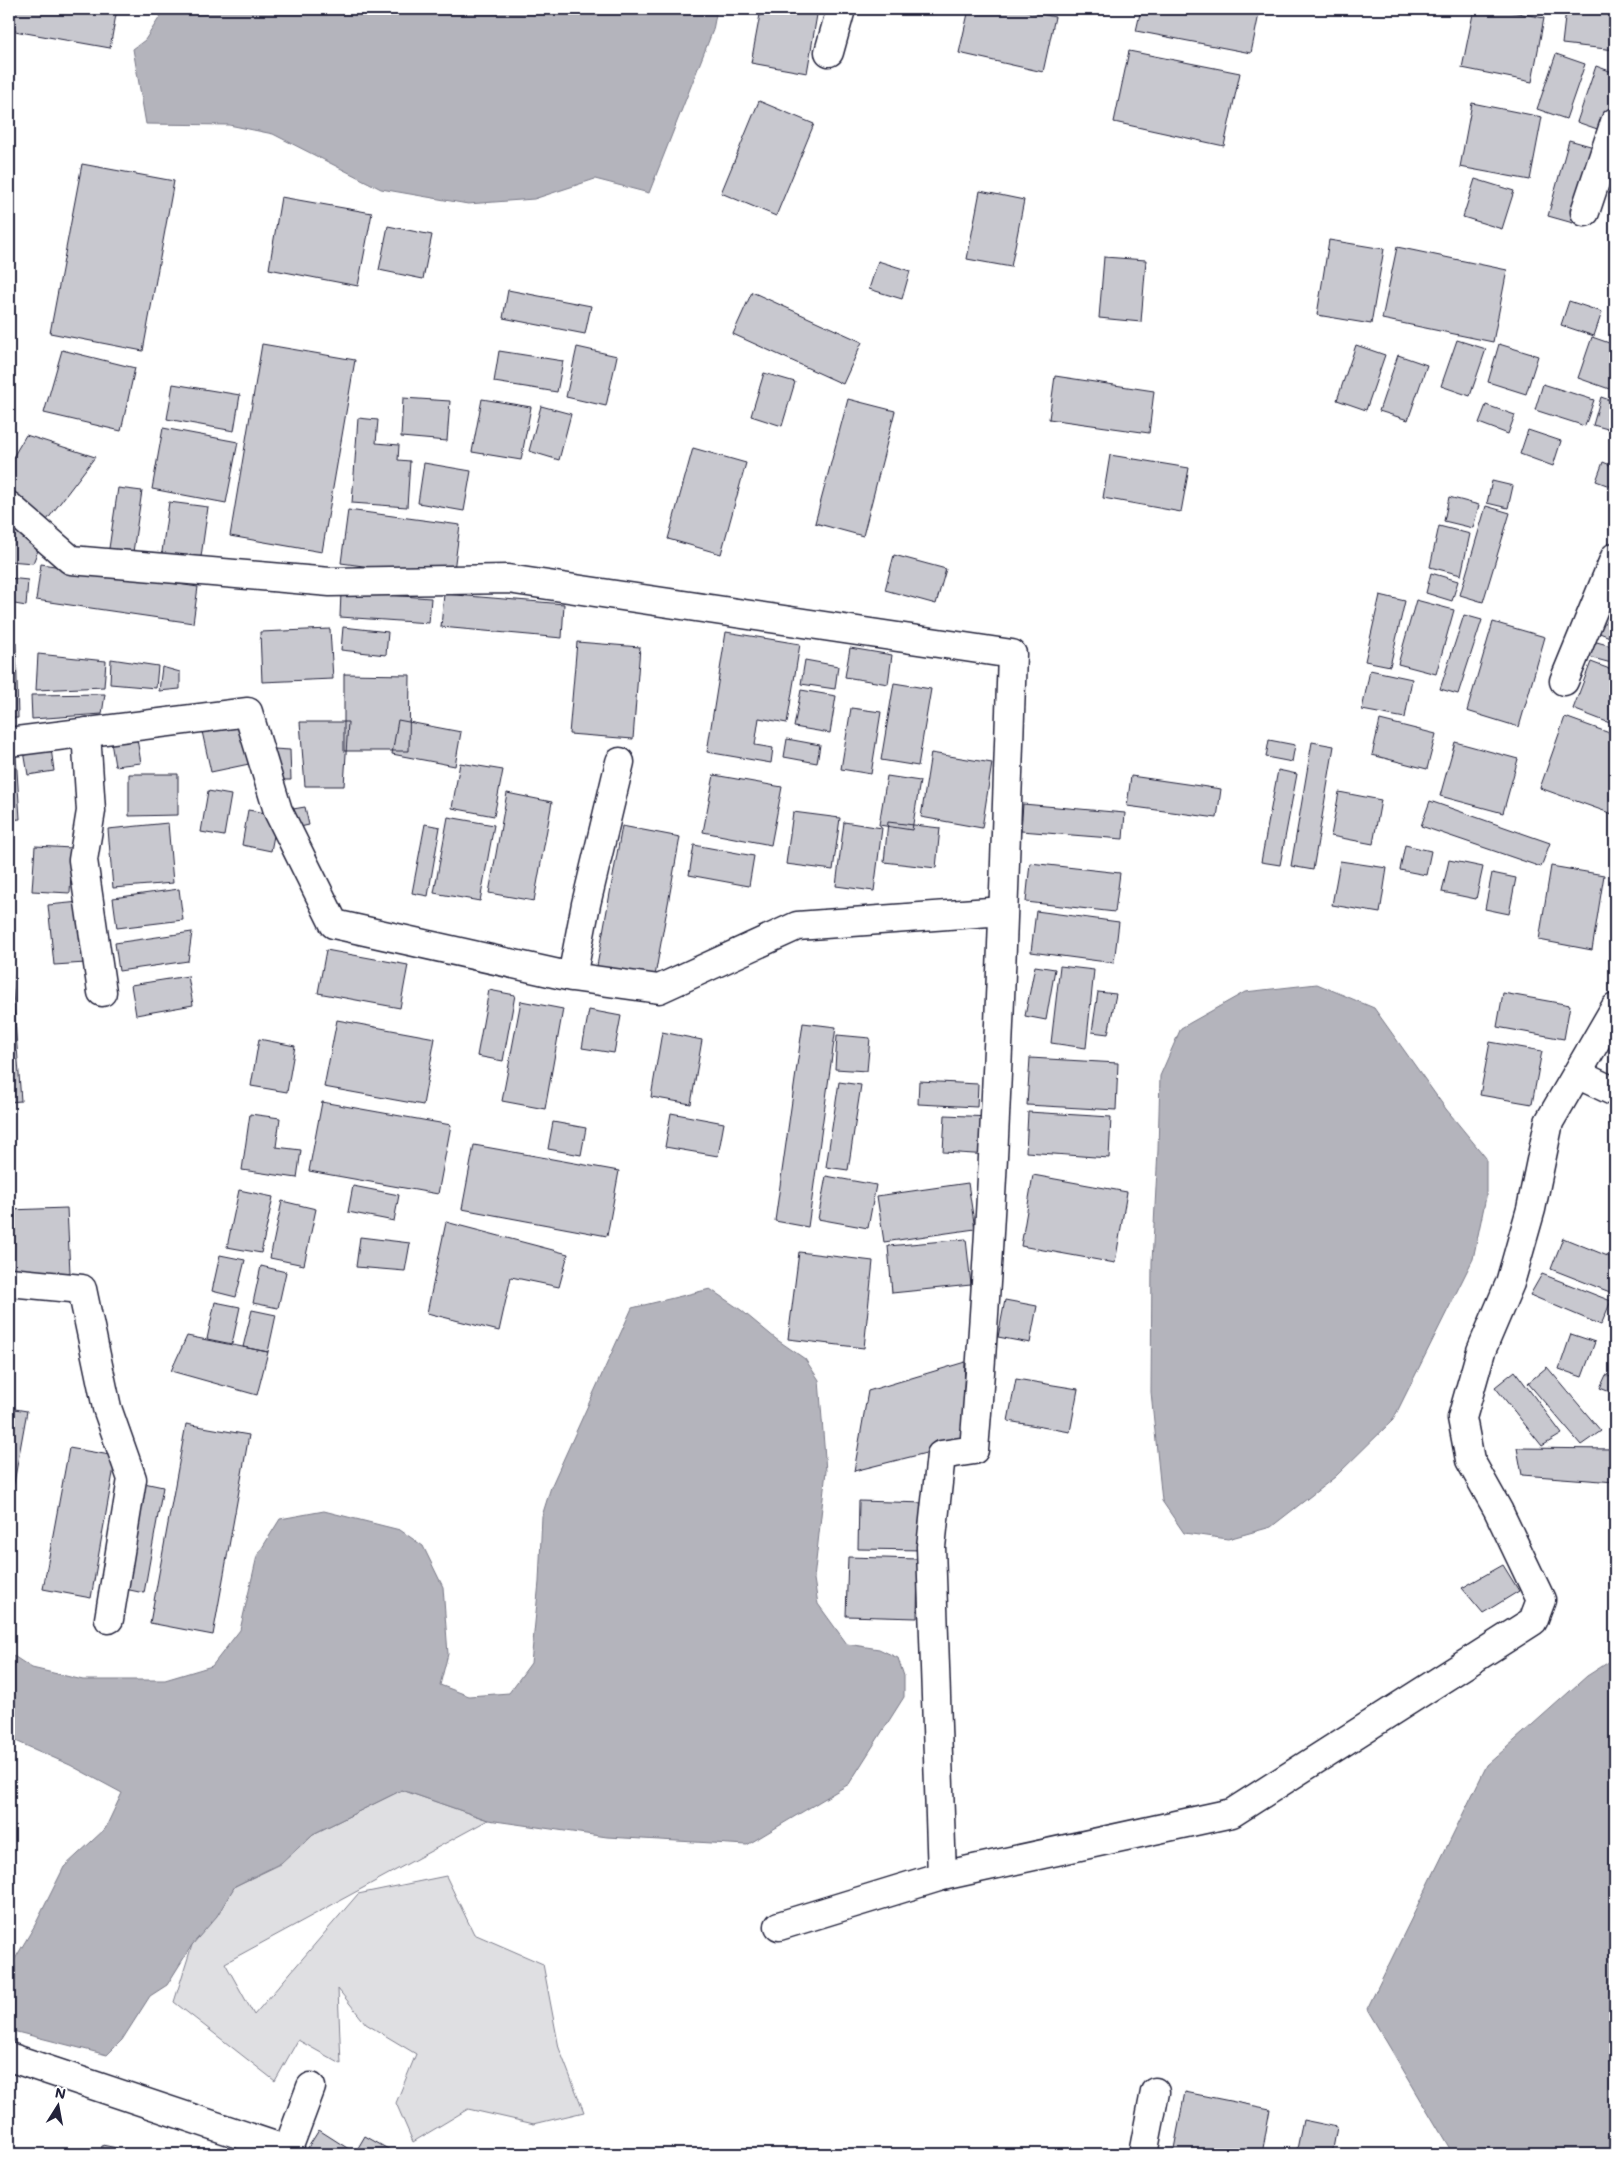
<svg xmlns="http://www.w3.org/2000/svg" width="1624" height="2163" font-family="Mali,sans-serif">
  <rect width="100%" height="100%" fill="#fff"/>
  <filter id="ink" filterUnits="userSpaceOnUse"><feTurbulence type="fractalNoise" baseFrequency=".02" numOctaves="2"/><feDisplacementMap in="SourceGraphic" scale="10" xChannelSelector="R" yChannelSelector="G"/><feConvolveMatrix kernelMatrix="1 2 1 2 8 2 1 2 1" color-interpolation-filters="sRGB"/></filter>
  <g filter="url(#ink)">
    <path fill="#dfdfe2" stroke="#80808e" d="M 402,1790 L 488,1820 L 225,1963 L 254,2015 L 358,1894 L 446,1876 L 474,1934 L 543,1964 L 559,2048 L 584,2112 L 534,2124 L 468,2109 L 413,2142 L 396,2103 L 416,2054 L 366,2024 L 338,1989 L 341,2064 L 298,2040 L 275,2081 L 174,2002 L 192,1945 L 235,1886 L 281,1864 L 313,1834 Z"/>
    <path fill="#b4b4bc" stroke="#7a7a88" d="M 165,9 L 717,9 L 713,30 L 649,193 L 595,179 L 534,199 L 468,204 L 381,189 L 273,134 L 229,125 L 146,124 L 133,49 L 145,40 Z
      M 1317,984 L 1374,1008 L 1446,1109 L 1486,1158 L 1486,1197 L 1473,1259 L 1393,1420 L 1335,1477 L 1271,1527 L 1228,1539 L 1184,1533 L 1162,1501 L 1151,1392 L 1152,1262 L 1158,1150 L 1160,1076 L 1181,1028 L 1245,992 Z
      M 710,1289 L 741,1310 L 776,1339 L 805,1359 L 819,1380 L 826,1471 L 814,1579 L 818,1604 L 847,1644 L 879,1649 L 898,1658 L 904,1676 L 904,1697 L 849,1784 L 747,1845 L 607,1837 L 488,1820 L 402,1790 L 313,1834 L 281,1863 L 235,1886 L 217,1916 L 192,1945 L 167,1985 L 150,1996 L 122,2040 L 107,2055 L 9,2030 L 9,1969 L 35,1925 L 64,1867 L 105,1829 L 122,1793 L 70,1765 L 9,1738 L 9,1653 L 32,1668 L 83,1680 L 165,1680 L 212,1666 L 240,1630 L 257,1556 L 280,1519 L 324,1511 L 400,1530 L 423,1546 L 443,1587 L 448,1654 L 440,1685 L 469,1696 L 509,1693 L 531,1663 L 539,1582 L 542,1516 L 551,1487 L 632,1308 Z
      M 1615,1658 L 1615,2154 L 1453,2154 L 1367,2009 L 1487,1765 L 1587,1676 Z"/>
    <path fill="#c8c8cf" stroke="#22223b" d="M 9,9 L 117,9 L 110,48 L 9,30 Z
      M 761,9 L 818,9 L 807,73 L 751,63 Z
      M 969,9 L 1018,9 L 1055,17 L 1043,72 L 959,53 Z
      M 1141,9 L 1260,9 L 1251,53 L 1136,31 Z
      M 1474,9 L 1497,9 L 1544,18 L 1532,82 L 1462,68 Z
      M 1566,9 L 1615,9 L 1615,50 L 1562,44 Z
      M 1129,51 L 1240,73 L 1224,146 L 1114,122 Z
      M 1556,54 L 1585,64 L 1566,119 L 1537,109 Z
      M 1596,66 L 1615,73 L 1615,105 L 1606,132 L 1577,122 Z
      M 759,101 L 814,124 L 776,216 L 721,193 Z
      M 1472,103 L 1542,117 L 1530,180 L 1460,167 Z
      M 1569,140 L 1594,147 L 1573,223 L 1548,216 Z
      M 82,164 L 174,181 L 143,351 L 50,333 Z
      M 1475,179 L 1514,191 L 1502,229 L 1463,217 Z
      M 980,191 L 1024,200 L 1011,267 L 967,259 Z
      M 281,197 L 372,213 L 358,286 L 269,269 Z
      M 388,226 L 432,235 L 423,279 L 379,270 Z
      M 1329,240 L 1384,249 L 1371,324 L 1317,315 Z
      M 1397,247 L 1507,270 L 1493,342 L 1382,319 Z
      M 1104,257 L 1146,260 L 1141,322 L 1099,318 Z
      M 878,261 L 910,271 L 902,299 L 869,289 Z
      M 508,290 L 591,306 L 585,334 L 503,318 Z
      M 752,292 L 862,342 L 843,384 L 733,334 Z
      M 1569,301 L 1602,312 L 1594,336 L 1561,325 Z
      M 1592,337 L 1615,345 L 1615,391 L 1578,378 Z
      M 1457,340 L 1486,349 L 1470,396 L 1441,386 Z
      M 262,344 L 355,360 L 322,552 L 230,536 Z
      M 1499,344 L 1538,356 L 1526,394 L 1488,382 Z
      M 1356,345 L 1385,355 L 1366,410 L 1337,400 Z
      M 577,347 L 617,356 L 606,406 L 566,397 Z
      M 62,350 L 135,368 L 121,431 L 44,413 Z
      M 499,351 L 563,361 L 557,392 L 494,382 Z
      M 1398,355 L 1427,365 L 1408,420 L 1379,411 Z
      M 764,373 L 795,382 L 782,426 L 751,416 Z
      M 1055,376 L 1154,391 L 1149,433 L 1049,419 Z
      M 173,384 L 240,395 L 234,431 L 167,419 Z
      M 1543,384 L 1594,400 L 1585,426 L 1535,410 Z
      M 1601,397 L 1615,402 L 1615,431 L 1593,425 Z
      M 403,398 L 450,401 L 447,441 L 401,437 Z
      M 482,399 L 531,407 L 521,460 L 472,452 Z
      M 848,399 L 895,411 L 863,536 L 815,523 Z
      M 1486,405 L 1515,415 L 1508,434 L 1479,423 Z
      M 541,406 L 571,414 L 559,460 L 529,451 Z
      M 358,418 L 378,420 L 376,443 L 399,445 L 398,460 L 410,461 L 407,507 L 352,503 Z
      M 163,428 L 238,442 L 226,503 L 152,489 Z
      M 1528,430 L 1561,441 L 1553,466 L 1520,454 Z
      M 26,435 L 95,457 L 44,524 L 9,491 L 9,464 Z
      M 693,448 L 746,463 L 721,554 L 668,539 Z
      M 1110,455 L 1189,468 L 1181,512 L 1103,498 Z
      M 1603,462 L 1615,467 L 1615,488 L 1596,481 Z
      M 424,463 L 471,471 L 464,511 L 418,503 Z
      M 1492,481 L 1513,486 L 1508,508 L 1487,503 Z
      M 118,488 L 142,491 L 132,559 L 108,555 Z
      M 1449,497 L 1479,505 L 1473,528 L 1444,521 Z
      M 169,502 L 208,507 L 200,564 L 161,559 Z
      M 1486,506 L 1510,513 L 1483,602 L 1460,595 Z
      M 348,510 L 460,525 L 453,578 L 341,563 Z
      M 9,523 L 39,548 L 33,563 L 9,561 Z
      M 1439,526 L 1470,534 L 1461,575 L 1430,567 Z
      M 894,555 L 946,569 L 936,604 L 885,590 Z
      M 41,564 L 198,587 L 193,623 L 36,600 Z
      M 1431,573 L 1458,581 L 1452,601 L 1426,593 Z
      M 9,578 L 28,580 L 26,606 L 9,603 Z
      M 341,592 L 431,598 L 429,623 L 340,617 Z
      M 1615,593 L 1615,606 L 1611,604 Z
      M 444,594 L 564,604 L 562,638 L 441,627 Z
      M 1380,595 L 1405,601 L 1390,666 L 1365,661 Z
      M 1416,600 L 1454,610 L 1436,674 L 1398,664 Z
      M 1604,614 L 1615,618 L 1615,639 L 1597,632 Z
      M 1464,615 L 1482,620 L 1458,694 L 1440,689 Z
      M 1493,622 L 1545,637 L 1519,727 L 1467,711 Z
      M 343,627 L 388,632 L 386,655 L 341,650 Z
      M 330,629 L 333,679 L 262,682 L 260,632 Z
      M 726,632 L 800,644 L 787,723 L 759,718 L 755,745 L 773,748 L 771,763 L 707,752 Z
      M 1593,641 L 1615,647 L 1615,664 L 1589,657 Z
      M 577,642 L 640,647 L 633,739 L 569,734 Z
      M 9,643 L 16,643 L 18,718 L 9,718 Z
      M 850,648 L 892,655 L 888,684 L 845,677 Z
      M 38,654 L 106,661 L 104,687 L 36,690 Z
      M 111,659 L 158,666 L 156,688 L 110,684 Z
      M 805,660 L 838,666 L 835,689 L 801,684 Z
      M 1591,662 L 1615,671 L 1615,725 L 1573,709 Z
      M 162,667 L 180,672 L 180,689 L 159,691 Z
      M 1370,670 L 1412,679 L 1405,718 L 1362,710 Z
      M 344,674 L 410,675 L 409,751 L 344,751 Z
      M 894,683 L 931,689 L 918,766 L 881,760 Z
      M 801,690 L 836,696 L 830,733 L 794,727 Z
      M 105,694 L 102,714 L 32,719 L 31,695 Z
      M 851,708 L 881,712 L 871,774 L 841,769 Z
      M 1565,717 L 1615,735 L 1615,815 L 1540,788 Z
      M 239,718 L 249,764 L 211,772 L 201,727 Z
      M 398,720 L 461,732 L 455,766 L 392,754 Z
      M 1380,720 L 1436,734 L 1427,769 L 1372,755 Z
      M 300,722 L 348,722 L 344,786 L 305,786 Z
      M 137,739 L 141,763 L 115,766 L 111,742 Z
      M 787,739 L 820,745 L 817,763 L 784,757 Z
      M 1269,740 L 1295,745 L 1292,762 L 1266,757 Z
      M 1312,742 L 1334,746 L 1313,870 L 1291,866 Z
      M 1455,742 L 1518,759 L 1503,813 L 1440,796 Z
      M 51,748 L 54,771 L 28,775 L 24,751 Z
      M 274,749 L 290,750 L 291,780 L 274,780 Z
      M 931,753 L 992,763 L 982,828 L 921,817 Z
      M 9,755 L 16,755 L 20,819 L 9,820 Z
      M 460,763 L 503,770 L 494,816 L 452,808 Z
      M 1278,770 L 1297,774 L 1280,865 L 1261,862 Z
      M 129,774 L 178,774 L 178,815 L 129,816 Z
      M 714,775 L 782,787 L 771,845 L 703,832 Z
      M 887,776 L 920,781 L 912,830 L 879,825 Z
      M 1131,776 L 1221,789 L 1217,818 L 1127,806 Z
      M 208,791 L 231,795 L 224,836 L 201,832 Z
      M 1339,792 L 1381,800 L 1373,844 L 1331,836 Z
      M 507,793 L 552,802 L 534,901 L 489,893 Z
      M 1430,801 L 1550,843 L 1541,867 L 1421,826 Z
      M 1023,804 L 1125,813 L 1123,839 L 1021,831 Z
      M 305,807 L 309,825 L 291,829 L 287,810 Z
      M 248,810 L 278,815 L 271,851 L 242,845 Z
      M 793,812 L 840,818 L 833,870 L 786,864 Z
      M 448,817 L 494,825 L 480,901 L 434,893 Z
      M 844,822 L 882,828 L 874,891 L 836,886 Z
      M 888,822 L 940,828 L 936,868 L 884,862 Z
      M 168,823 L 173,883 L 113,888 L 108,829 Z
      M 425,824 L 440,827 L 428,896 L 412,893 Z
      M 622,826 L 680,837 L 655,976 L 597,966 Z
      M 9,837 L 10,904 L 9,904 Z
      M 694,845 L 754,856 L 749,886 L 689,875 Z
      M 1405,845 L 1431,851 L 1426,875 L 1400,870 Z
      M 35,846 L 72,848 L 70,893 L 32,891 Z
      M 1449,860 L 1483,867 L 1476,899 L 1442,892 Z
      M 1340,861 L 1387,868 L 1380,913 L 1332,905 Z
      M 1030,863 L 1120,873 L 1115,912 L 1026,902 Z
      M 1551,866 L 1604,875 L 1592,950 L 1539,940 Z
      M 1492,873 L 1516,878 L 1509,914 L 1485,909 Z
      M 179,889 L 183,920 L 117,928 L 113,898 Z
      M 80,902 L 86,963 L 54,965 L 48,905 Z
      M 1036,911 L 1119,922 L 1114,963 L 1031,952 Z
      M 192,932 L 188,961 L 119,971 L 115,943 Z
      M 326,950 L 408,965 L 400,1008 L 318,993 Z
      M 9,966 L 11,966 L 21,1101 L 9,1102 Z
      M 1035,966 L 1055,969 L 1046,1020 L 1025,1016 Z
      M 1060,966 L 1094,970 L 1086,1048 L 1051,1043 Z
      M 188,976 L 193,1005 L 136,1015 L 131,985 Z
      M 489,990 L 515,995 L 503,1061 L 477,1056 Z
      M 1098,992 L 1116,994 L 1108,1034 L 1092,1032 Z
      M 1503,993 L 1570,1005 L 1564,1039 L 1497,1027 Z
      M 521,1001 L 563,1009 L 545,1109 L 502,1101 Z
      M 589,1010 L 621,1016 L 614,1053 L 582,1048 Z
      M 337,1020 L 435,1038 L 423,1105 L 324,1087 Z
      M 803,1023 L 836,1027 L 808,1227 L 775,1221 Z
      M 662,1032 L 702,1040 L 691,1104 L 651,1097 Z
      M 837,1035 L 870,1038 L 867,1071 L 835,1069 Z
      M 259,1039 L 295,1046 L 287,1092 L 251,1086 Z
      M 1490,1042 L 1542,1051 L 1532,1104 L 1480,1095 Z
      M 1030,1058 L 1118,1063 L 1116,1110 L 1027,1105 Z
      M 919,1081 L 978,1084 L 977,1107 L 918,1104 Z
      M 839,1082 L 861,1085 L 848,1170 L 826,1167 Z
      M 322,1102 L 451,1125 L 438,1194 L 309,1171 Z
      M 1028,1112 L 1111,1117 L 1109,1158 L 1026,1152 Z
      M 671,1113 L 724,1123 L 718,1156 L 665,1147 Z
      M 250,1114 L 280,1118 L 276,1147 L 301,1150 L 297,1178 L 242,1170 Z
      M 945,1115 L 991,1117 L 989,1155 L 943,1152 Z
      M 553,1122 L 586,1128 L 581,1155 L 548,1149 Z
      M 474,1145 L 619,1171 L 607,1236 L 462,1209 Z
      M 1033,1175 L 1127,1192 L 1115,1263 L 1021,1246 Z
      M 826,1176 L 876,1185 L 868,1228 L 818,1219 Z
      M 968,1183 L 975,1229 L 884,1242 L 877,1196 Z
      M 353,1186 L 399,1195 L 394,1221 L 348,1212 Z
      M 239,1190 L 273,1197 L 261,1253 L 227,1247 Z
      M 282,1201 L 316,1209 L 304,1265 L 270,1258 Z
      M 67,1208 L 70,1273 L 9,1275 L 9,1210 Z
      M 446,1222 L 568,1254 L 559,1287 L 511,1277 L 499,1331 L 427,1313 Z
      M 360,1237 L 410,1243 L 405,1271 L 356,1267 Z
      M 1563,1238 L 1615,1259 L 1615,1294 L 1551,1269 Z
      M 966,1239 L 971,1285 L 892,1293 L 888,1246 Z
      M 799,1252 L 873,1261 L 864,1348 L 788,1339 Z
      M 220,1255 L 245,1260 L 236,1297 L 212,1291 Z
      M 261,1266 L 286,1272 L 278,1308 L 253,1303 Z
      M 1542,1274 L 1611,1301 L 1601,1325 L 1530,1295 Z
      M 1005,1300 L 1037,1306 L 1030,1343 L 998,1337 Z
      M 215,1302 L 240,1307 L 232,1344 L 207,1339 Z
      M 252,1310 L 276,1315 L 268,1352 L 243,1347 Z
      M 1571,1334 L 1595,1342 L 1582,1377 L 1559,1369 Z
      M 187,1336 L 268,1352 L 257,1395 L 171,1371 Z
      M 965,1362 L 962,1444 L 854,1471 L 868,1391 Z
      M 1547,1367 L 1601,1431 L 1581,1445 L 1528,1383 Z
      M 1515,1371 L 1562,1434 L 1542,1446 L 1495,1387 Z
      M 1606,1375 L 1615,1379 L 1615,1394 L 1600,1388 Z
      M 1016,1379 L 1078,1389 L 1070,1432 L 1008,1421 Z
      M 9,1408 L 27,1411 L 10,1505 L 9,1505 Z
      M 186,1424 L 249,1435 L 213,1635 L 150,1623 Z
      M 69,1448 L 116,1456 L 91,1598 L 43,1589 Z
      M 1517,1448 L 1615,1449 L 1615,1482 L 1522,1475 Z
      M 144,1483 L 163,1487 L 144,1593 L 125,1589 Z
      M 859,1501 L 925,1503 L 924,1550 L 858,1549 Z
      M 848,1557 L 918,1559 L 917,1618 L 846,1616 Z
      M 1503,1565 L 1519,1591 L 1483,1613 L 1462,1588 Z
      M 1185,2092 L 1270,2109 L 1262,2154 L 1173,2154 Z
      M 1303,2120 L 1337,2127 L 1332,2154 L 1296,2154 Z
      M 319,2130 L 355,2153 L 365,2136 L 397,2154 L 304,2154 Z
      M 102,2145 L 117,2148 L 116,2154 L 101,2154 Z"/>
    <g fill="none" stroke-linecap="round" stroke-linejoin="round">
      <g stroke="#22223b" stroke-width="31">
        <path id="minor" d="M 829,52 L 841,9
          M 1585,212 L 1615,122
          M 9,506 L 71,560 L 330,582 L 508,579 L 1012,654 C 1003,919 996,1185 974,1450 L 941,1455 L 931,1547 L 942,1876
          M 1564,681 L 1615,557
          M 86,732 L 91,811 L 83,860 L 102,992
          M 9,742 L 248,712 L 278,811 L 334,924 L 572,977 L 659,989 L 797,926 L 1003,911
          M 572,977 L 586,904 L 620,762
          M 1577,1074 L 1615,1092
          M 9,1282 L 82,1289 L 107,1408 L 132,1479 L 109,1619
          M 779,1926 L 942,1876 L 1232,1813 L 1533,1621 L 1541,1600 L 1498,1510 L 1470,1460 L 1462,1418 L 1481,1351 L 1510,1283 L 1531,1209 L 1549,1122 L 1615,1008
          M 9,2057 L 287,2150
          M 286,2154 L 311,2087
          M 1143,2154 L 1155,2092"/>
      </g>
      <use href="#minor" stroke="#fff" stroke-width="28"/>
    </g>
  </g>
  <rect width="1624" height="2163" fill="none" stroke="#fff" stroke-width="30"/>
  <rect x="15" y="15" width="1594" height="2133" fill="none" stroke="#22223b" stroke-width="2" filter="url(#ink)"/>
  <g transform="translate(58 2106) rotate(11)" stroke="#ffffff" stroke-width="4" paint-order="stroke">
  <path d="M0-4L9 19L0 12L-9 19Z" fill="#22223b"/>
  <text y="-8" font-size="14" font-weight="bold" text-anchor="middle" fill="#22223b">N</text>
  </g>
</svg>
